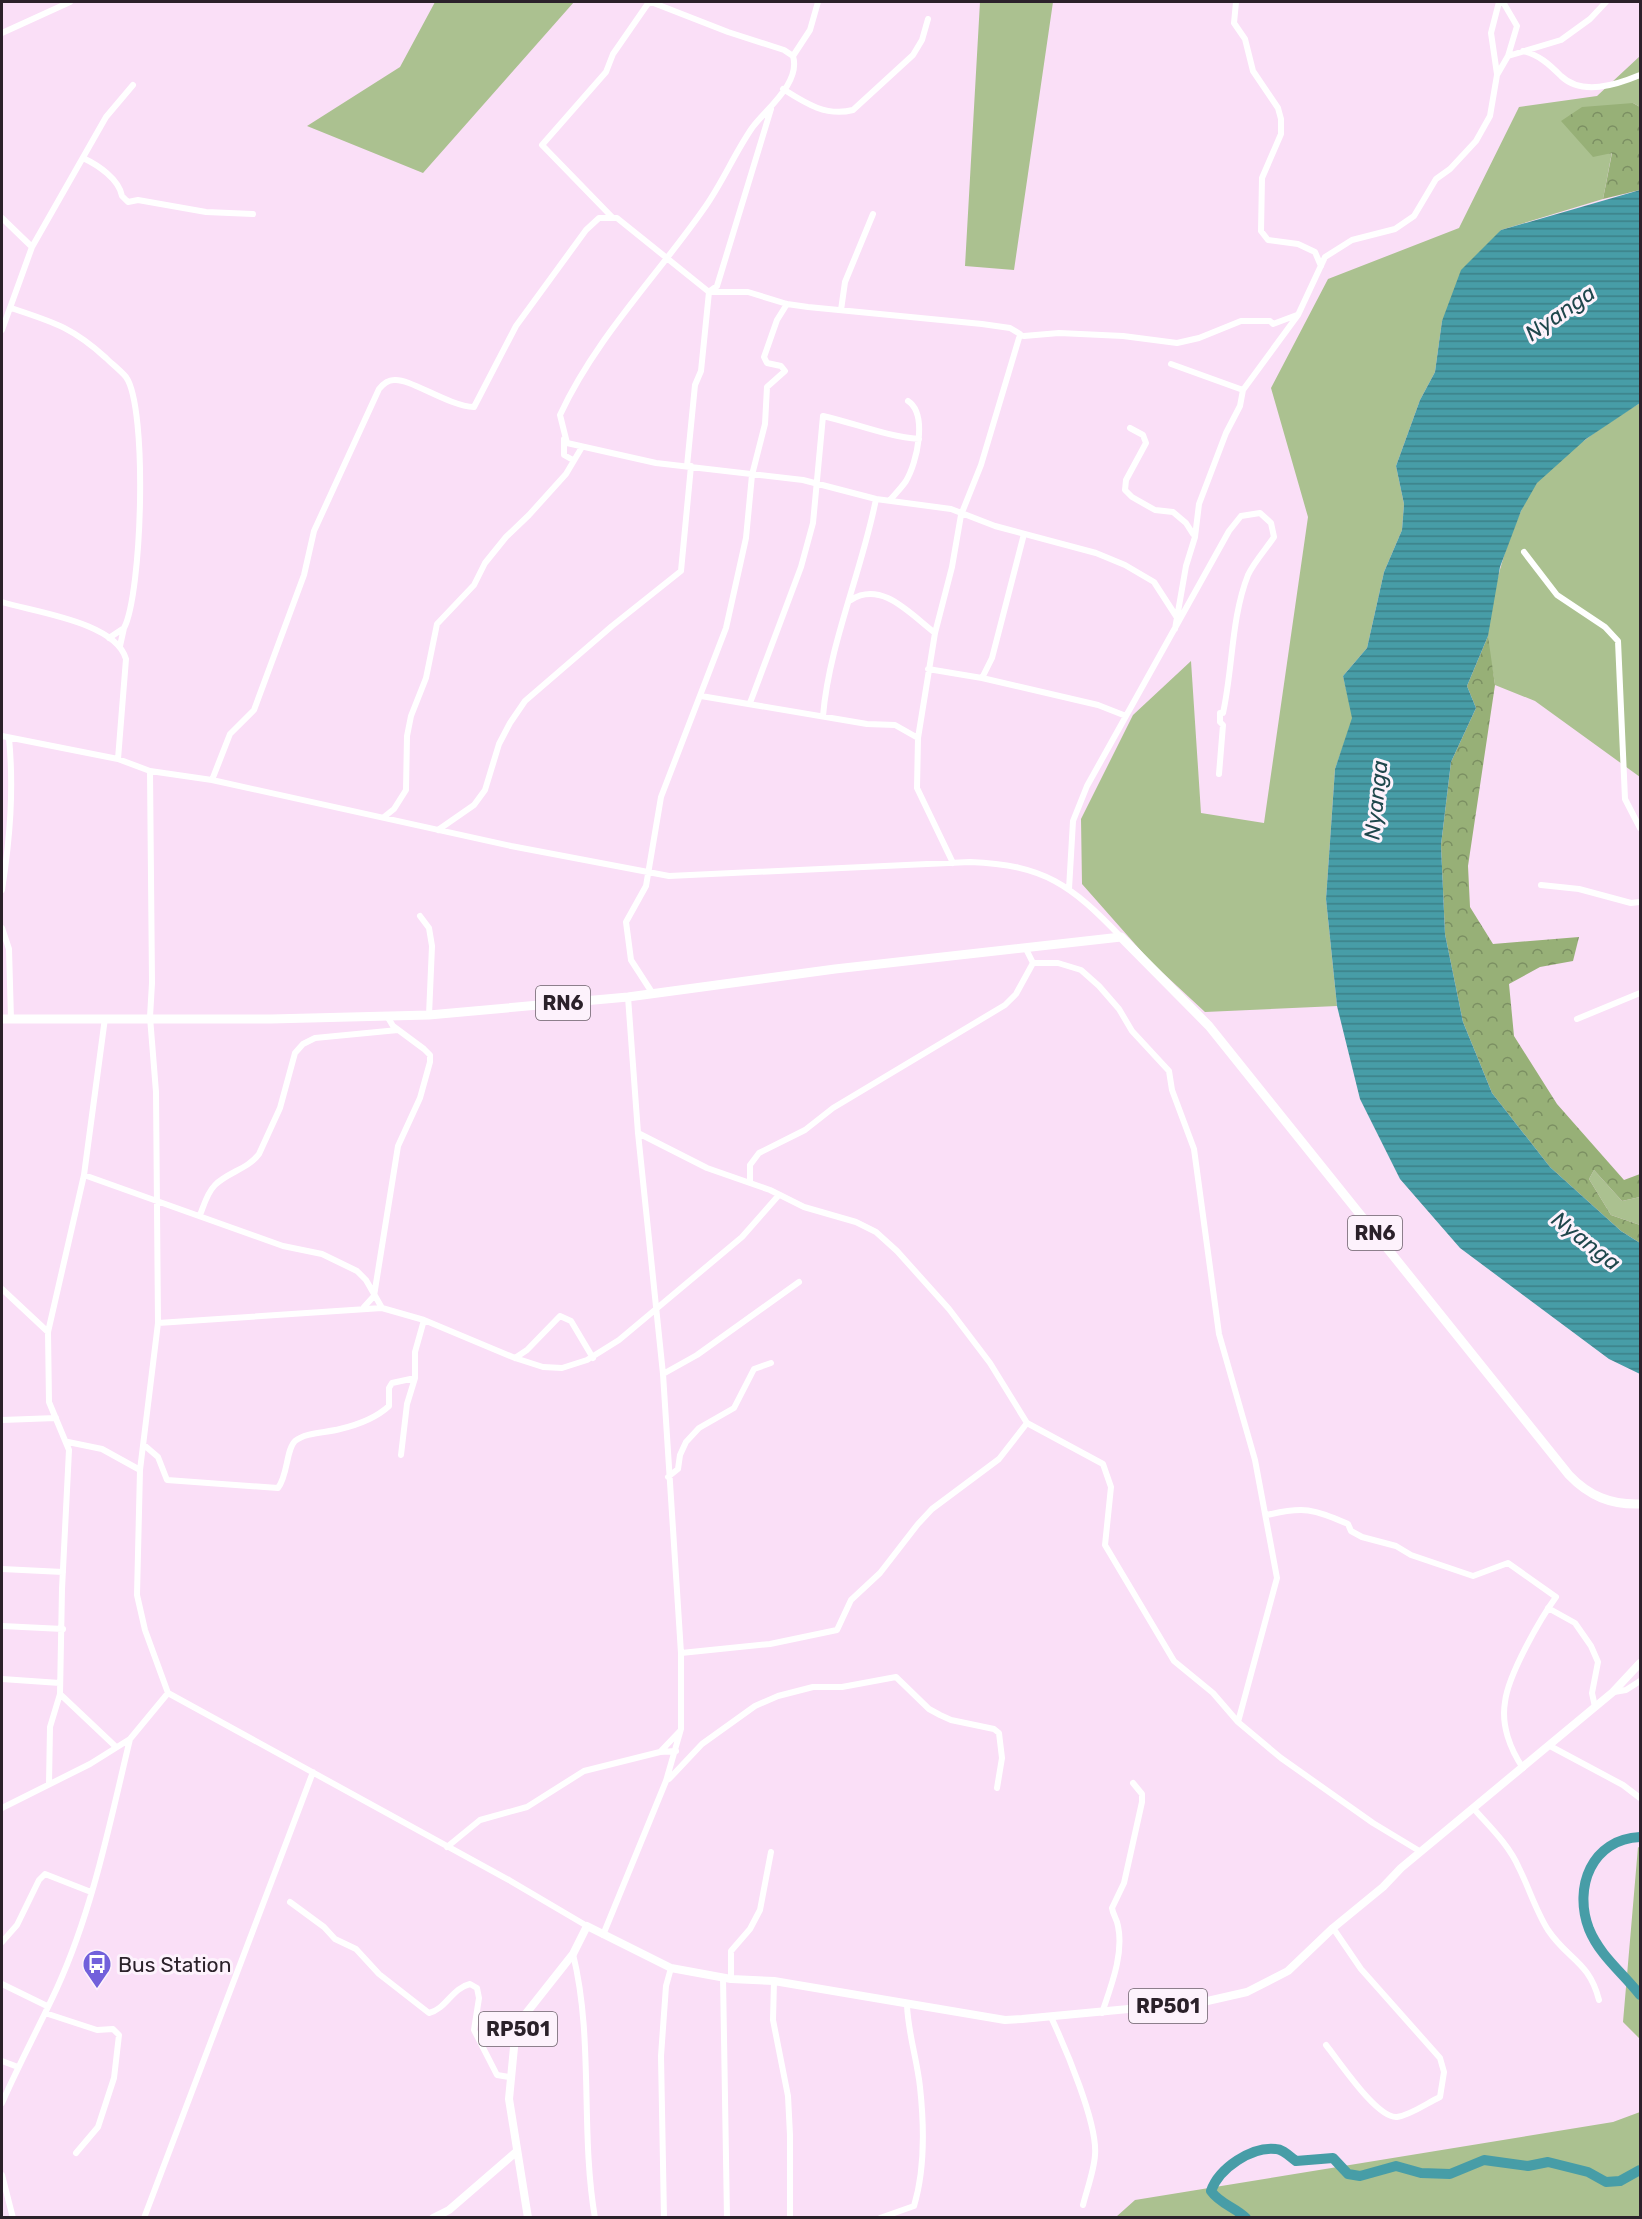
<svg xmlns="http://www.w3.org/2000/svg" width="1642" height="2219" font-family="Rubik,sans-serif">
  <defs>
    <pattern id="forest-crowns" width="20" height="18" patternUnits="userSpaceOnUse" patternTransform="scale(1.5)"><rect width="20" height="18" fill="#97b077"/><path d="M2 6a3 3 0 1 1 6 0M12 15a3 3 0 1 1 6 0" fill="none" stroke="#7b8f62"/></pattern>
    <pattern id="water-rules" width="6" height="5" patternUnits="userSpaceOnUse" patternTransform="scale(1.5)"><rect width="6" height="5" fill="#479da7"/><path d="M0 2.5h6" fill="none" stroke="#3b8088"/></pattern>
  </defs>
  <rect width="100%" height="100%" fill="#fadff7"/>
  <path fill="#abc190" d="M 435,2 L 574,2 L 423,173 L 307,126 L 400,67 Z
    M 980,2 L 1053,2 L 1014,270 L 965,266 Z
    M 1640,56 L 1640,107 L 1633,103 L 1612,152 L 1603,199 L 1501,230 L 1442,321 L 1435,372 L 1420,400 L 1396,466 L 1404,504 L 1402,530 L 1384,572 L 1367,648 L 1343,676 L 1353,718 L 1335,769 L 1326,899 L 1337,1006 L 1205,1012 L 1150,961 L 1082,884 L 1081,819 L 1133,715 L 1191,661 L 1201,813 L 1264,823 L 1308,517 L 1271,388 L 1328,279 L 1459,228 L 1519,107 L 1597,96 Z
    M 1640,403 L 1640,777 L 1535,701 L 1495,685 C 1493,670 1488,652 1488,636 C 1489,596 1513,516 1536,484 C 1555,458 1612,420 1640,403 Z
    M 1594,1170 L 1622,1201 L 1640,1197 L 1640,1225 L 1611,1215 L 1589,1179 Z
    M 1638,1847 L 1640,1848 L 1640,2039 L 1623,2022 Z
    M 1640,2112 L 1640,2217 L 1116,2217 L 1135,2200 L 1613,2122 Z"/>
  <path fill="url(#forest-crowns)" d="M 1633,103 L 1640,107 L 1640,190 L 1603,199 L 1612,153 L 1593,157 L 1561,121 L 1582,107 Z
    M 1488,636 L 1495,685 L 1468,866 L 1470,907 L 1493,944 L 1579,937 L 1573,961 L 1540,967 L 1509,984 L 1514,1036 L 1557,1104 L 1624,1180 L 1640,1174 L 1640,1197 L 1622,1201 L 1594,1170 L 1589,1179 L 1611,1215 L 1640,1225 L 1640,1243 L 1621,1231 L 1550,1167 L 1492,1093 L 1463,1022 L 1445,934 L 1441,845 L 1451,762 L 1476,708 L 1467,686 Z"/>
  <path fill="url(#water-rules)" d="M 1640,190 L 1640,403 L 1586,439 L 1537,483 L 1521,511 L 1500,567 L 1488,636 L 1467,686 L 1476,708 L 1451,762 L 1441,845 L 1445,934 L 1463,1022 L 1492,1093 L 1550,1167 L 1621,1231 L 1640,1243 L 1640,1374 L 1609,1359 L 1460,1248 L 1400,1179 L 1360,1099 L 1337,1006 L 1326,899 L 1335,769 L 1352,718 L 1343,676 L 1367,648 L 1384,572 L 1402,530 L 1404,504 L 1396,466 L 1420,400 L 1435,372 L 1442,321 L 1461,270 L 1501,230 Z"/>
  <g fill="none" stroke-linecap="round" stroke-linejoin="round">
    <path stroke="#479da7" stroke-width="10" d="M 1640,1837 C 1592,1839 1573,1887 1589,1929 C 1600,1956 1623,1973 1640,1995
      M 1246,2218 C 1235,2207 1220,2204 1211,2191 C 1219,2168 1252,2146 1276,2149 C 1283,2149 1290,2157 1296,2161 L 1333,2158 L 1348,2174 L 1360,2176 L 1396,2166 L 1421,2173 L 1450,2174 L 1484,2160 L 1528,2166 L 1548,2162 L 1588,2172 L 1606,2182 L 1620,2181 L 1640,2170"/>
    <path stroke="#fff" stroke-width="6" d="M 651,2 L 728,32 L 784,50 L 793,56 C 801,83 766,109 752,128 C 734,154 722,184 703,210 C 656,277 595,339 560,415 L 567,443 L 656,463 L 803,480 L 876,499 L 951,509 L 995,526 L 1096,553 L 1125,565 L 1154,582 L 1176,616
      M 1236,2 L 1234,23 L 1245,39 L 1253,71 L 1278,108 L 1281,119 L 1281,134 L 1262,178 L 1261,231 L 1268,240 L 1298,244 L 1315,252 L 1321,266
      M 1503,2 L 1517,26 L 1508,56
      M 2,33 L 70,2
      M 1523,51 C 1539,55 1549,64 1561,76 C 1582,96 1616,85 1640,75
      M 793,56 L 810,30 L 818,2
      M 1497,74 L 1491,33 L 1499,2
      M 783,89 C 805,103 826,117 853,110 L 913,55 L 922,40 L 928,19
      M 83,158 C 98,165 119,179 122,196 L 128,202 L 138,200 L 206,212 L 253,214
      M 612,217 L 542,145 L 606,72 L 613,54 L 649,2
      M 2,218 L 32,247
      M 710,291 L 717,286 L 721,273 L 771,109
      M 709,292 L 748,292 L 787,304 L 808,307 L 982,324 L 1010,328 L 1020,334
      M 11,308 C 53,322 72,327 106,358 C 112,364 120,370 126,377 C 148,408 142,594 124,628 L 109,638
      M 841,310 L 845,282 L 873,214
      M 2,330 L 32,247 L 106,117 L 133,85
      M 1024,336 L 1059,333 L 1123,336 L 1177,343 L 1199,338 L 1241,321 L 1270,321 L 1273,324 L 1297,315
      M 1171,364 L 1243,390
      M 1130,428 L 1143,435 L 1146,443 L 1126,480 L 1125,490 L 1132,497 L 1155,510 L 1173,512 L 1186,523 L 1193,534
      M 564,439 L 564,455 L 573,460
      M 891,499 C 896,493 902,487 906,481 C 917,463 928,414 908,401
      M 1524,552 L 1557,595 L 1605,627 L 1618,641 L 1625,799 L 1640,828
      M 851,600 C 882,580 911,615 935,633
      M 2,602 C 34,612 116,622 126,659 L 118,759
      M 1175,629 L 1186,566 L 1195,537 L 1199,504 L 1226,433 L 1240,406 L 1243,390 L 1298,315 L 1325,257 L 1352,240 L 1395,229 L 1414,216 L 1436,179 L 1450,169 L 1476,141 L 1490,116 L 1497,75 L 1508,56 L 1561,40 L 1590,19 L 1606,2
      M 120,646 L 124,628
      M 928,669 L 982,678 L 1098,705 L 1126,716
      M 982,678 L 992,658 L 1024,534
      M 701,696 L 867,724 L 895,725 L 918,738 L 917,788 L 953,863
      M 750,703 L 801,567 L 813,523 L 823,416 C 854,423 888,437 919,439
      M 823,716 C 829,644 862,571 876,499
      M 2,736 L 118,759 L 150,771 L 212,780 L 511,846 L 669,876 L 970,862 C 1045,865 1071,885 1121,937
      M 918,738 L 935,633 L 952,567 L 961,515 L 981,465 L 1019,338
      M 150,771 L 152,983 L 150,1017 L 156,1092 L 158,1323 L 140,1470 L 137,1595 L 145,1630 L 168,1693 L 509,1880 L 587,1926
      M 212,780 L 230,734 L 254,710 L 304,575 L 314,531 L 379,389 C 383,384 387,380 394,380 C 410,378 448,406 474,407 L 516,326 L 586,230 L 599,218 L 617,218 L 709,292 L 701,371 L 695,385 L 687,466
      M 384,817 L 394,809 L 406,790 L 407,736 L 411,716 L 426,678 L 437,624 L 474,585 L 485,563 L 506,537 L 529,515 L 566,474 L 582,447
      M 438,830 L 474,805 L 485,790 L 499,744 L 510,723 L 525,701 L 612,626 L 681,571 L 691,466
      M 1541,885 L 1579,889 L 1631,903 L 1640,902
      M 1069,889 L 1073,821 L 1087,786 L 1229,531 L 1241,516 L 1260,513 L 1271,523 L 1274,537 C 1266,549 1254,562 1248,575 C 1231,618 1233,668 1223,713 L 1220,713 L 1220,722 L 1223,725 L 1219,774
      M 2,890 C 10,838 14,790 9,738
      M 420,916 L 429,928 L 432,946 L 429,1015
      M 2,928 L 9,949 L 11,1019
      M 1033,963 L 1058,963 L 1081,970 L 1099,986 L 1119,1009 L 1132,1031 L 1169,1071 L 1172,1090 L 1194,1149 L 1219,1334 L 1255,1460 L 1277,1578 L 1238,1722
      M 653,994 L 631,960 L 626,922 L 646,886 L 661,797 L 726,628 L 746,538 L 752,475 L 765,424 L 767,387 L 785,371 L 781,366 L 767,363 L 764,357 L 777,320 L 787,304
      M 1577,1019 L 1640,993
      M 638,1133 L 707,1168 L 770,1190 L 804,1207 L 856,1222 L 876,1232 L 897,1251 L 949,1309 L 990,1363 L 1027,1423 L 1103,1464 L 1111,1487 L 1105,1545 L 1174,1661 L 1213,1693 L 1238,1722 L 1281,1758 L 1373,1823 L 1421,1852
      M 84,1175 L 283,1246 L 322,1254 L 357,1271 L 366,1280 L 382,1308
      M 750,1182 L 750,1165 L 759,1153 L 805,1130 L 833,1108 L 1005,1005 L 1016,994 L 1033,963 L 1026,949
      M 200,1215 C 204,1205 207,1193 215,1185 C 228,1172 248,1169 259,1154 L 280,1108 L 295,1053 L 303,1044 L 315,1038 L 398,1030
      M 2,1289 L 48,1332
      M 364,1307 L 374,1296 L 398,1146 L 420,1098 L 430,1062 L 430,1055 L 424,1049 L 393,1026 L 387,1016
      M 158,1323 L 382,1308 L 424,1320 L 515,1358 L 543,1367 L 562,1368 L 587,1360 L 619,1340 L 742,1237 L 778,1196
      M 515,1358 L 527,1350 L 560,1316 L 571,1321 L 593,1358
      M 663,1374 L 697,1355 L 799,1282
      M 2,1420 L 56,1418
      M 68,1442 L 102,1449 L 140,1470
      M 144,1445 L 158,1457 L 167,1480 L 278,1488 C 288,1475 286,1450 295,1441 C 306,1432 326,1433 340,1429 C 357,1425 376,1418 389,1406 L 389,1388 L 392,1383 L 415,1378
      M 401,1455 L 407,1404 L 415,1378 L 415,1352 L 424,1320
      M 668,1477 L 678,1469 L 680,1455 L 686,1442 L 699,1428 L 734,1408 L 754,1369 L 771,1363
      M 1267,1515 C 1305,1506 1312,1509 1348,1524 L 1351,1531 L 1362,1537 L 1396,1546 L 1411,1555 L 1473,1576 L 1508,1563 L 1556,1597 C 1540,1619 1508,1675 1505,1702 C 1501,1725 1510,1749 1523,1768
      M 2,1569 L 63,1572
      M 1548,1608 L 1575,1623 L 1591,1646 L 1598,1662 L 1592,1693 L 1595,1707
      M 2,1626 L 63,1629
      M 681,1653 L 770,1644 L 837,1630 L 851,1600 L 880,1573 L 918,1524 L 932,1509 L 999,1459 L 1027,1423
      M 2,1679 L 60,1683
      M 1614,1692 L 1626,1690 L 1640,1681
      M 60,1694 L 115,1746
      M 1550,1746 L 1623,1785 L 1640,1798
      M 660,1752 L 680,1731
      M 669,1779 L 702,1744 L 755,1706 L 778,1696 L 813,1687 L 842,1687 L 896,1677 L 929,1709 L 940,1715 L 951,1720 L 994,1729 L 999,1733 L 1002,1758 L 997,1788
      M 49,1784 L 50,1727 L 60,1694 L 62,1589 L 69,1450 L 49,1402 L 48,1332 L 84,1175 L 105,1018
      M 2,1808 L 90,1764 L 130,1739 L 168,1693
      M 1474,1809 C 1490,1827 1509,1845 1519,1868 C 1529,1888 1536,1911 1548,1930 C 1568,1960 1589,1961 1599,2000
      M 447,1847 L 480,1820 L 527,1807 L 584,1771 L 660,1752 L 676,1751
      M 290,1902 L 324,1927 L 335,1939 L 356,1949 L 379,1974 L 429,2013 C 446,2009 452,1988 470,1984 L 477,1988 L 479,1998 L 474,2030 L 497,2075 L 509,2077
      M 603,1935 L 666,1781 L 681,1729 L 681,1653 L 663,1374 L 638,1133 L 628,997
      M 2,1942 L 17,1925 L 39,1880 L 45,1874 L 91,1892
      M 573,1954 C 594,2039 580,2131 595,2218
      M 723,1977 L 727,2218
      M 731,1979 L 731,1951 L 750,1929 L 760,1910 L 771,1852
      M 774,1981 L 773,2020 L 788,2096 L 790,2135 L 790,2218
      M 2,1984 L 47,2006
      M 45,2013 L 97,2030 L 113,2029 L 119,2035 L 114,2078 L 98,2127 L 76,2153
      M 1102,2013 C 1111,1986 1124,1954 1118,1926 C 1117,1919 1113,1915 1112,1908 L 1124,1883 L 1142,1802 L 1142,1794 L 1133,1783
      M 1051,2017 C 1065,2047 1098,2124 1095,2155 C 1094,2171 1087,2189 1083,2205
      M 1326,2045 C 1339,2061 1377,2119 1397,2117 C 1411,2115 1427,2103 1440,2097 L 1444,2072 L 1440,2058 L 1361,1969 L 1333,1928
      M 2,2061 L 18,2067
      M 2,2103 C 19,2064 39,2027 57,1988 C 93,1909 110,1822 130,1739
      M 2,2175 L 13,2218
      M 144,2218 L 313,1772
      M 664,2218 L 661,2056 L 666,1986 L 671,1968
      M 880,2218 L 914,2206 C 925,2170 924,2124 920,2087 C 917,2059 908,2033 907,2005"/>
    <path stroke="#fff" stroke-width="8" d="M 433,2218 L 449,2210 L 516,2152
      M 528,2218 L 509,2099 L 515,2037 L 524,2016 L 573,1954 L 587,1926 L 671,1968 L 731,1979 L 774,1981 L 1005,2020 L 1022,2019 L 1203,2002 L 1247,1992 L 1288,1971 L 1333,1928 L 1383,1887 L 1401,1868 L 1613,1692 L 1640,1663"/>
    <path stroke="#fff" stroke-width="9" d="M 2,1019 L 271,1019 L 429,1015 L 628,997 L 835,969 L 1121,937 L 1209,1026 L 1569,1475 C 1589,1496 1611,1505 1640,1504"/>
  </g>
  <defs>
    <g id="bus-pin" transform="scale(1.5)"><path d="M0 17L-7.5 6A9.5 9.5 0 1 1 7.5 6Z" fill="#7260db" stroke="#fdf2fc"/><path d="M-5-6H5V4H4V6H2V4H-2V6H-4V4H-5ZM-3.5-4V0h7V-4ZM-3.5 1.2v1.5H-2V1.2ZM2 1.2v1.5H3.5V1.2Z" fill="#fff"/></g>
  </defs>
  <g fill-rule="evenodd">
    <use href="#bus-pin" x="97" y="1964"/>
  </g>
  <g text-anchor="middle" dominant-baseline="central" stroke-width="6" stroke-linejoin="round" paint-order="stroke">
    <g fill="#fdf2fc" stroke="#6a6069" stroke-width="1.5">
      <rect x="536" y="986" width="54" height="34" rx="4.5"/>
      <rect x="1348" y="1216" width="54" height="34" rx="4.5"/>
      <rect x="1129" y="1989" width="78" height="34" rx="4.5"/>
      <rect x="479" y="2012" width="78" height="34" rx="4.5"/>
    </g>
    <g font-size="20" font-weight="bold" fill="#2b212a">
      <text x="563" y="1003">RN6</text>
      <text x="1375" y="1233">RN6</text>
      <text x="1168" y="2006">RP501</text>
      <text x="518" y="2029">RP501</text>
    </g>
    <g font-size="21" fill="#2b212a" stroke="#fdf2fc" text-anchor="start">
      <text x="118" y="1964">Bus Station</text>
    </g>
    <g font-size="22" font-style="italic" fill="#1f474c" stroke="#fdf2fc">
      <text transform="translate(1560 313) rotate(-35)">Nyanga</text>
      <text transform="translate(1376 800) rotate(-84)">Nyanga</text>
      <text transform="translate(1586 1241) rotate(38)">Nyanga</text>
    </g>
  </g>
  <rect width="1642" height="2219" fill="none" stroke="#2b212a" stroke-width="6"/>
</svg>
